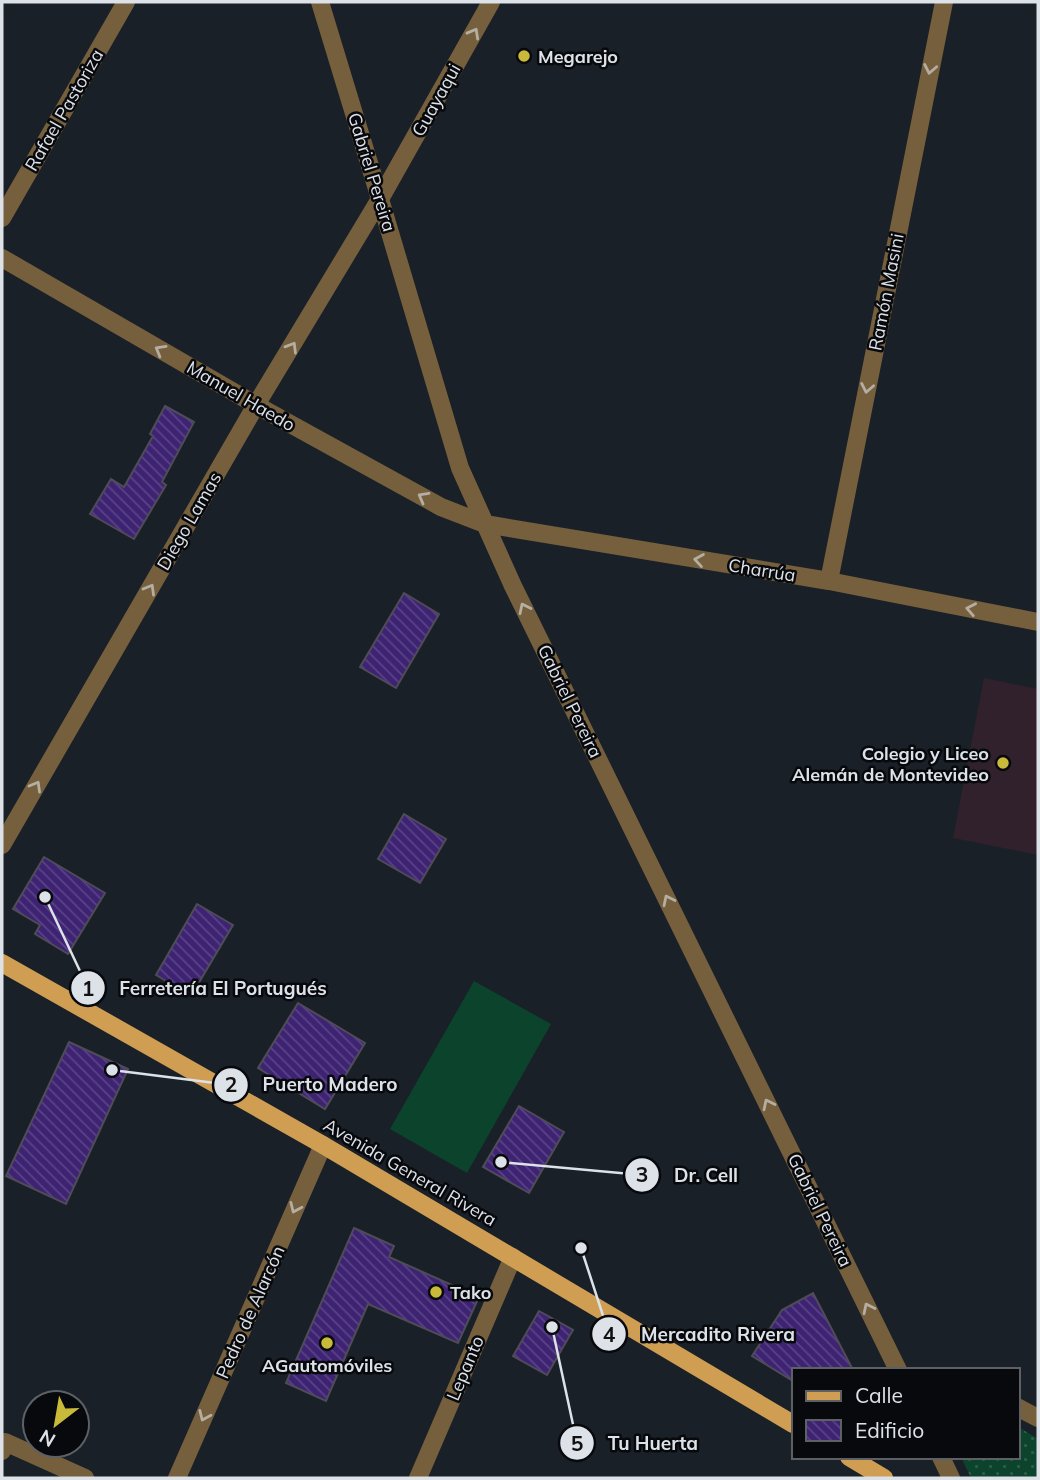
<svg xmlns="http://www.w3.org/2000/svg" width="1040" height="1480" font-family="Mulish,sans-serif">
  <defs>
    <pattern id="park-dots" width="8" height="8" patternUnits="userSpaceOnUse" patternTransform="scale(1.75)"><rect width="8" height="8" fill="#0b432c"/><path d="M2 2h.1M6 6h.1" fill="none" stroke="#2e5e4b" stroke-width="1.8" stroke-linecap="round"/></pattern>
    <pattern id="building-back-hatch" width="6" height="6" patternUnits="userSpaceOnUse" patternTransform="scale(1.75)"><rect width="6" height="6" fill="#3e2372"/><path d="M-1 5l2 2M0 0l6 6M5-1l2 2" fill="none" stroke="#594386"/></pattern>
  </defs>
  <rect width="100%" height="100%" fill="#192027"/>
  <path fill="#30212c" d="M 984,678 L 1038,689 L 1038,855 L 953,838 Z"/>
  <path fill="#0b432c" d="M 474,981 L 551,1024 L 467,1173 L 390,1129 Z"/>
  <path fill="url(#park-dots)" d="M 1017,1426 L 1038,1439 L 1038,1478 L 971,1478 L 961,1457 L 1017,1457 Z"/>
  <path fill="url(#building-back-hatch)" stroke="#4e4c57" stroke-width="2" d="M 165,406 L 194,422 L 162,482 L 166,485 L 134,539 L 90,514 L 111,479 L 124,487 L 153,436 L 150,434 Z
    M 404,593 L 439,614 L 396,688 L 360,667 Z
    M 404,814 L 446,839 L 420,883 L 378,859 Z
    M 44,857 L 105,893 L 68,954 L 35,934 L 40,925 L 13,909 Z
    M 197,904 L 233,925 L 191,996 L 156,975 Z
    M 298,1003 L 365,1043 L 325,1109 L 258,1068 Z
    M 69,1042 L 128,1069 L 66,1204 L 6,1176 Z
    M 519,1106 L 564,1132 L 529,1193 L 483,1167 Z
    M 354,1228 L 394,1246 L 389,1257 L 479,1297 L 458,1343 L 368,1304 L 326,1401 L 286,1383 Z
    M 813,1293 L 853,1370 L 793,1370 L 793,1381 L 752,1356 L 782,1310 Z
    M 539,1311 L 573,1330 L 547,1375 L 513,1356 Z"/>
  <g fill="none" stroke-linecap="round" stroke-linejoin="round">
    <path stroke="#765f3c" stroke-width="18" d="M 320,2 L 380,199 L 460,468 L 513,586 L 898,1370
      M 2,218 L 126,2
      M 2,258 L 256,405 L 441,507 L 485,524 L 829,581 L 1038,622
      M 829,581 L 944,2
      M 2,845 L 256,405 L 380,199 L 491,2
      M 1017,1407 L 1038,1418
      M 2,1451 L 5,1442 L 85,1478
      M 941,1457 L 951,1478
      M 177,1478 L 323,1145
      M 418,1478 L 513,1257"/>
    <path stroke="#cf9e53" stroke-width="18" d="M 2,963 L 323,1145 L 793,1424
      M 849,1457 L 884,1478"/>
  </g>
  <defs><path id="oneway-chevron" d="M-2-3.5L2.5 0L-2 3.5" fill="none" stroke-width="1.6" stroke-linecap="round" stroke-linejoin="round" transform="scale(1.75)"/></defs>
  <g stroke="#b4aea3">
    <use href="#oneway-chevron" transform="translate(474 33) rotate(-61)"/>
    <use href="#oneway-chevron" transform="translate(930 69) rotate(101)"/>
    <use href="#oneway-chevron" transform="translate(292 347) rotate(-59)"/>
    <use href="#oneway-chevron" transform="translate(160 350) rotate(-150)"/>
    <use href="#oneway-chevron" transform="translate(867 388) rotate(101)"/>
    <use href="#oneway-chevron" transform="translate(423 497) rotate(-151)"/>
    <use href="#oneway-chevron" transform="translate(699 560) rotate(-171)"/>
    <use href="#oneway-chevron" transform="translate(150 589) rotate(-60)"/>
    <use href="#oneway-chevron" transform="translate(524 608) rotate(-116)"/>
    <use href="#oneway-chevron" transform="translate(971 609) rotate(-169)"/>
    <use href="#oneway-chevron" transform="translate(36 786) rotate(-60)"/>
    <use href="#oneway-chevron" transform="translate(668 900) rotate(-116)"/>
    <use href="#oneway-chevron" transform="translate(768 1104) rotate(-116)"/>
    <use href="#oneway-chevron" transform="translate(295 1208) rotate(114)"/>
    <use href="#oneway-chevron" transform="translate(868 1308) rotate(-116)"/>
    <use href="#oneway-chevron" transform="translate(204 1416) rotate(114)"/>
  </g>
  <g fill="#caba3a" stroke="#07090d" stroke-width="2.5">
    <circle cx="524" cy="56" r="7"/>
    <circle cx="1003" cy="763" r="7"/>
    <circle cx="436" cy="1292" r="7"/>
    <circle cx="327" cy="1343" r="7"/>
  </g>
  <g text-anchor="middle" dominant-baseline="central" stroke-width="5" stroke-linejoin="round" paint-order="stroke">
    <g font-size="18" font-weight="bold" fill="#dde2e8" stroke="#07090d" text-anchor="start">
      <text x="538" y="56">Megarejo</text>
      <text x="989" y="753" text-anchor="end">Colegio y Liceo<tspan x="989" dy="21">Alemán de Montevideo</tspan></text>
      <text x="450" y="1292">Tako</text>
      <text x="327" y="1365" text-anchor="middle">AGautomóviles</text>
    </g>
    <g font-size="18" fill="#dde2e8" stroke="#07090d">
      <text transform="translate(436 100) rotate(-61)">Guayaqui</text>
      <text transform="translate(64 110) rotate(-60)">Rafael Pastoriza</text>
      <text transform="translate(372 172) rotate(73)">Gabriel Pereira</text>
      <text transform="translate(886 292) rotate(-79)">Ramón Masini</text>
      <text transform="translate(241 396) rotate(30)">Manuel Haedo</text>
      <text transform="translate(189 521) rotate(-60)">Diego Lamas</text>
      <text transform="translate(762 570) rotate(9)">Charrúa</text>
      <text transform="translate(570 701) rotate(64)">Gabriel Pereira</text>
      <text transform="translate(410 1172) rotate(30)">Avenida General Rivera</text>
      <text transform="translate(820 1210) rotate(64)">Gabriel Pereira</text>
      <text transform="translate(250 1312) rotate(-66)">Pedro de Alarcón</text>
      <text transform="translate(465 1368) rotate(-67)">Lepanto</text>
    </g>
  </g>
  <path fill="none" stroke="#dde2e8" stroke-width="2.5" d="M45 897L88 988M112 1070L231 1085M501 1162L642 1175M581 1248L609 1334M552 1327L577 1443"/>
  <g fill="#dde2e8" stroke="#07090d" stroke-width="2.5">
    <circle cx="45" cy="897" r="7"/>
    <circle cx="112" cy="1070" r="7"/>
    <circle cx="501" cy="1162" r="7"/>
    <circle cx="581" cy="1248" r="7"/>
    <circle cx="552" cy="1327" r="7"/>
    <circle cx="88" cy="988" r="18"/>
    <circle cx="231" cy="1085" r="18"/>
    <circle cx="642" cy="1175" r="18"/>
    <circle cx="609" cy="1334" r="18"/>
    <circle cx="577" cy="1443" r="18"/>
  </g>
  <g font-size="21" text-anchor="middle" font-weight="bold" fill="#111">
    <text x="88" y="996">1</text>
    <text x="231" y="1092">2</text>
    <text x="642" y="1182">3</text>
    <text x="609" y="1342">4</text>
    <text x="577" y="1451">5</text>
  </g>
  <g font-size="19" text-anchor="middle" font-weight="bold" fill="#dde2e8" stroke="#07090d" stroke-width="5" stroke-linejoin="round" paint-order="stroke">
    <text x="223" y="995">Ferretería El Portugués</text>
    <text x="330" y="1091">Puerto Madero</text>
    <text x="706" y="1182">Dr. Cell</text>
    <text x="718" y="1341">Mercadito Rivera</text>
    <text x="653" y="1450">Tu Huerta</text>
  </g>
  <rect width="1040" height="1480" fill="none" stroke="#dde2e8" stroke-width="7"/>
  <rect x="792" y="1368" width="228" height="91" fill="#07090d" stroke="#5d6065" stroke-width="2"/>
  <rect x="806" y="1391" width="35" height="10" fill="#cf9e53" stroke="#5d6065" stroke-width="2"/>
  <text x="855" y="1403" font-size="21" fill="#dde2e8">Calle</text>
  <rect x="806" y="1420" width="35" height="21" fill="url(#building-back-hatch)" stroke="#5d6065" stroke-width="2"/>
  <text x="855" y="1438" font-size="21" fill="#dde2e8">Edificio</text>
  <g transform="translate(56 1424) rotate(211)"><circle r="33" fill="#07090d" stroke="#5d6065" stroke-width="2"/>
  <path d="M0-5L12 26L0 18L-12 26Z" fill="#caba3a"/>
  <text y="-10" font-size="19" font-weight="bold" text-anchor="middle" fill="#dde2e8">N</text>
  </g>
</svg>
